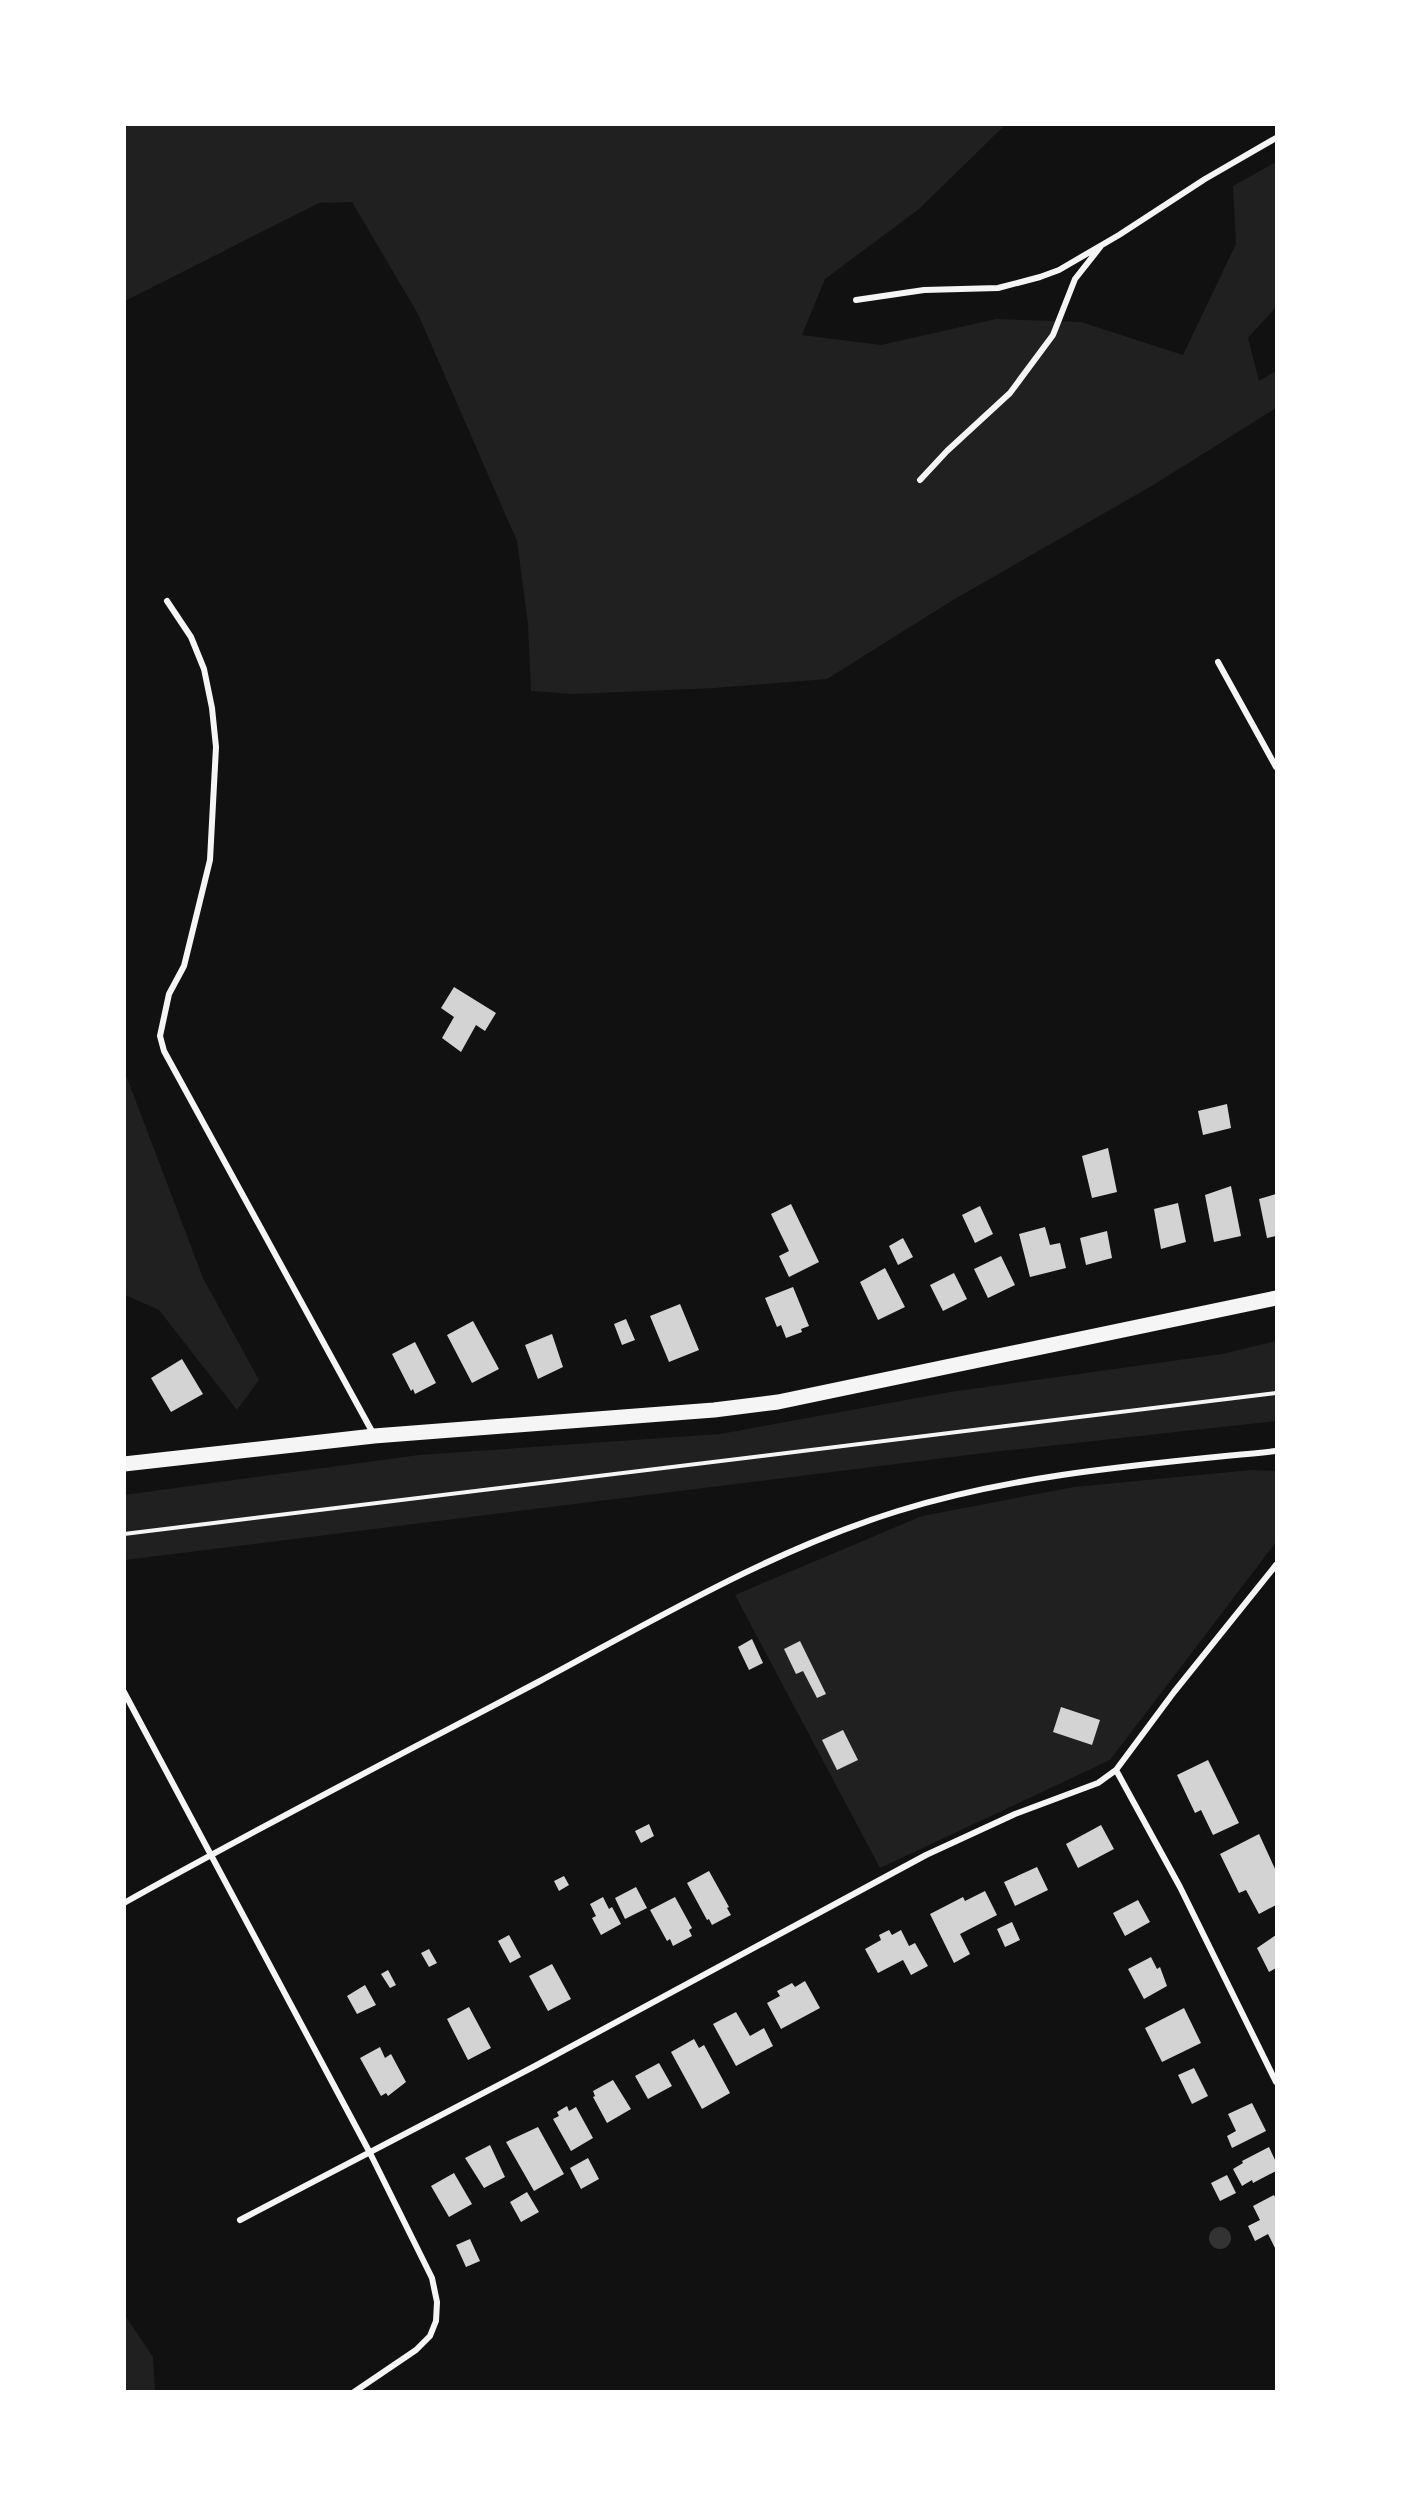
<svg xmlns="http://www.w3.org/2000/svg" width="1401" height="2516" font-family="'Noto Serif',serif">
  <rect width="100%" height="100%" fill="#111"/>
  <path fill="#202020" d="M 125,125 L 1005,125 L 919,209 L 825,279 L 802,335 L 881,345 L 996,319 L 1081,322 L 1183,355 L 1236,244 L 1233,186 L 1276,162 L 1276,307 L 1248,338 L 1259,381 L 1276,371 L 1276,408 L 1155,484 L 953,600 L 827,679 L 714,688 L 574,694 L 531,691 L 528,624 L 517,541 L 418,314 L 352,202 L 319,203 L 125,301 Z
    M 124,1070 L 203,1278 L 259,1380 L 237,1410 L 159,1310 L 125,1295 Z
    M 1276,1341 L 1276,1421 L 992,1452 L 125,1560 L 124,1495 L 419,1455 L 720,1434 L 950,1392 L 1222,1354 Z
    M 1251,1470 L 1276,1471 L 1276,1542 L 1110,1760 L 880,1868 L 735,1595 L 922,1516 L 1074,1487 Z
    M 124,2314 L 153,2357 L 155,2391 L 125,2391 Z"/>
  <path fill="#333" d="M1209 2238a11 11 0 1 1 22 0a11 11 0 1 1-22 0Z"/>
  <path fill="#d3d3d3" d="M 454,987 L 496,1013 L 485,1031 L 476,1025 L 461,1052 L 442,1038 L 454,1017 L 441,1008 Z
    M 1227,1104 L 1231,1128 L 1203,1135 L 1198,1111 Z
    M 1108,1148 L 1117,1192 L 1092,1198 L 1082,1156 Z
    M 1231,1186 L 1241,1236 L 1214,1242 L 1205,1195 Z
    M 1276,1194 L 1276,1236 L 1267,1238 L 1259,1199 Z
    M 1178,1203 L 1186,1242 L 1161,1249 L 1154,1209 Z
    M 791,1204 L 819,1262 L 789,1277 L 779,1256 L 789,1251 L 771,1214 Z
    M 980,1206 L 993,1234 L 975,1243 L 962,1215 Z
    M 1045,1227 L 1050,1245 L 1060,1243 L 1066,1268 L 1030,1277 L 1019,1234 Z
    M 1107,1231 L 1112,1258 L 1086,1265 L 1080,1238 Z
    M 903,1238 L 913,1257 L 898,1265 L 889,1246 Z
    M 1001,1256 L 1015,1285 L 988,1298 L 974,1269 Z
    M 885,1268 L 905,1307 L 878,1320 L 860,1282 Z
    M 954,1273 L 967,1299 L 943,1311 L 930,1285 Z
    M 793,1287 L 809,1326 L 801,1329 L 802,1332 L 786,1338 L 781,1325 L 777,1327 L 765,1298 Z
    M 680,1304 L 699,1350 L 669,1362 L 650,1316 Z
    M 626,1319 L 635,1340 L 622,1345 L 614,1324 Z
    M 473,1321 L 499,1369 L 472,1383 L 447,1335 Z
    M 552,1334 L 563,1367 L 538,1379 L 525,1345 Z
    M 415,1342 L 436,1383 L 415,1394 L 413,1389 L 411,1391 L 392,1354 Z
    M 182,1359 L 203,1394 L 171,1412 L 151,1378 Z
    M 752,1639 L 763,1663 L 749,1670 L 738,1647 Z
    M 800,1641 L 826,1694 L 817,1698 L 803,1671 L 796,1674 L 784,1649 Z
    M 1061,1707 L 1100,1720 L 1092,1745 L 1053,1732 Z
    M 843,1730 L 858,1760 L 837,1770 L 822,1740 Z
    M 1208,1760 L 1239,1823 L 1213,1835 L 1201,1810 L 1195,1813 L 1177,1775 Z
    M 649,1824 L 654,1836 L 641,1843 L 635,1831 Z
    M 1101,1825 L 1114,1849 L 1078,1868 L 1066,1844 Z
    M 1259,1834 L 1276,1871 L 1276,1905 L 1259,1914 L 1246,1890 L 1239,1893 L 1220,1854 Z
    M 1037,1867 L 1048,1890 L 1015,1906 L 1004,1882 Z
    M 709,1871 L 729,1907 L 727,1908 L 731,1915 L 712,1925 L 709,1919 L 707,1920 L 687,1883 Z
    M 564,1876 L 569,1885 L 559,1891 L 554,1881 Z
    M 636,1887 L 647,1908 L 625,1919 L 615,1898 Z
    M 985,1891 L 997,1915 L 960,1934 L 970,1954 L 954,1963 L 930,1914 L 963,1897 L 965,1901 Z
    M 603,1897 L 609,1909 L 612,1907 L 621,1924 L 601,1935 L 592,1918 L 596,1916 L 590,1904 Z
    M 675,1897 L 692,1928 L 689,1930 L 692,1936 L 673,1946 L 670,1939 L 667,1941 L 650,1910 Z
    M 1138,1900 L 1150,1922 L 1125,1936 L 1113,1913 Z
    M 1012,1922 L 1020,1940 L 1005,1947 L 997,1929 Z
    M 889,1930 L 892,1935 L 901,1930 L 909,1946 L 915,1943 L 928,1966 L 911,1975 L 903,1960 L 878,1973 L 865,1949 L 881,1940 L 879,1935 Z
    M 509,1935 L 521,1957 L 510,1963 L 498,1941 Z
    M 1276,1935 L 1276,1968 L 1269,1972 L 1257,1948 Z
    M 429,1949 L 437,1963 L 429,1967 L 421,1953 Z
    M 1151,1957 L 1157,1969 L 1160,1967 L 1167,1986 L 1144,1999 L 1128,1969 Z
    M 552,1964 L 571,1999 L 548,2011 L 529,1976 Z
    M 388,1970 L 396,1985 L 390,1988 L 381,1974 Z
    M 805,1981 L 820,2008 L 781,2029 L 767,2003 L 780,1996 L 777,1991 L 792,1983 L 795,1987 Z
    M 365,1985 L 376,2005 L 357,2014 L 347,1996 Z
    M 469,2007 L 491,2048 L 468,2060 L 447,2019 Z
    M 1184,2008 L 1201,2043 L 1162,2062 L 1145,2028 Z
    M 736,2012 L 750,2036 L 764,2028 L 773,2046 L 736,2066 L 713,2024 Z
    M 694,2039 L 699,2048 L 704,2045 L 730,2093 L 702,2109 L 671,2052 Z
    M 380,2047 L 385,2058 L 391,2054 L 406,2082 L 388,2096 L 386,2093 L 381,2096 L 360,2058 Z
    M 659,2063 L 672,2086 L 648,2099 L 635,2076 Z
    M 1194,2068 L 1208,2096 L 1192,2104 L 1178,2075 Z
    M 613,2080 L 631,2109 L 607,2123 L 593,2097 L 595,2096 L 593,2091 Z
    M 1252,2103 L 1266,2131 L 1232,2148 L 1227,2136 L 1236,2131 L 1228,2114 Z
    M 567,2106 L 569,2111 L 576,2107 L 593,2138 L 571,2151 L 553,2119 L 559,2116 L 557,2112 Z
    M 538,2127 L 564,2174 L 534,2191 L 506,2142 Z
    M 490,2145 L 505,2177 L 484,2188 L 465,2158 Z
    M 1269,2147 L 1276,2162 L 1276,2171 L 1253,2183 L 1252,2180 L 1242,2186 L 1233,2169 L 1243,2163 L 1242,2161 Z
    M 588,2158 L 599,2179 L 581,2189 L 570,2168 Z
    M 454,2173 L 472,2204 L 449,2217 L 431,2186 Z
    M 1227,2175 L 1236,2193 L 1220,2201 L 1211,2183 Z
    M 527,2192 L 539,2212 L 521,2222 L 510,2202 Z
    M 1274,2195 L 1276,2199 L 1276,2250 L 1268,2234 L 1255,2241 L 1248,2226 L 1260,2220 L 1253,2206 Z
    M 470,2239 L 480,2261 L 466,2267 L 456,2245 Z"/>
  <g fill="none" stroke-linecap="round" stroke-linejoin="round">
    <path stroke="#f5f5f5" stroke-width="4" d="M 124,1534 L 1276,1393"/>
    <path stroke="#f5f5f5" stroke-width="6" d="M 856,300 L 924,290 L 998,288 L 1040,277 L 1059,270 L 1119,235 L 1205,179 L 1276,138
      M 920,480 L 947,451 L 1010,393 L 1053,335 L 1075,279 L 1101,246
      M 167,601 L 191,637 L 204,669 L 212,708 L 216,747 L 210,860 L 184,966 L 169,994 L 160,1036 L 164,1051 L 374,1435
      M 1218,662 L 1276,767
      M 124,1692 L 370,2153 L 432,2278 L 437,2302 L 436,2321 L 430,2336 L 416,2350 L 354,2392
      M 1116,1770 L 1180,1887 L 1276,2082
      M 124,1903 C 261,1826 402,1754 540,1681 C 656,1619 772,1550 898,1511 C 1021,1473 1150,1464 1276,1451
      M 240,2220 L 535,2066 L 926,1855 L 1015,1814 L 1098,1783 L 1116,1770 L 1174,1692 L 1276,1565"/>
    <path stroke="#f5f5f5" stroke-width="15" d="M 124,1464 L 374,1436 L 714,1410 L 778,1402 L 1276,1298"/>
  </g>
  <rect width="1401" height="2516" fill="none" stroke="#ffffff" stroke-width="252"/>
</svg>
